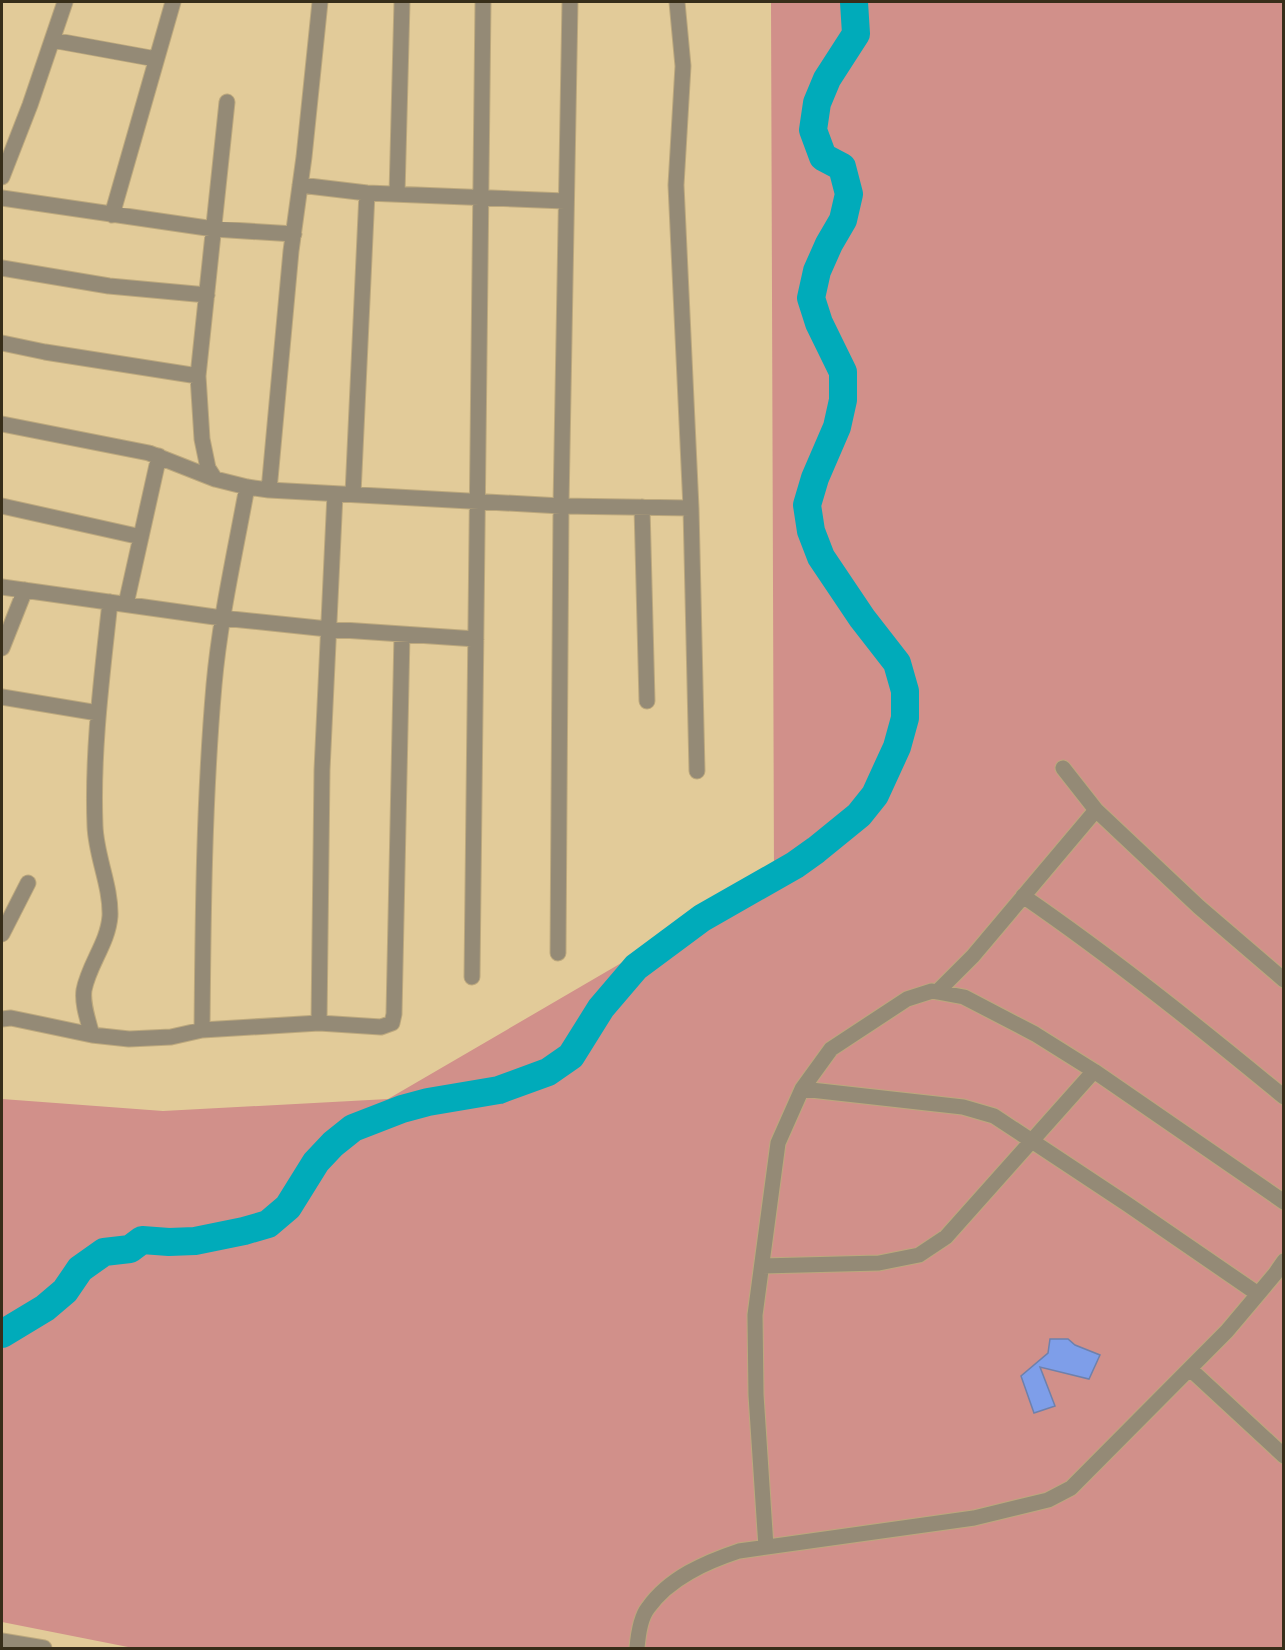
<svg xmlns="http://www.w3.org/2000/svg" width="1285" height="1650" font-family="'Titillium Web',sans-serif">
  <rect width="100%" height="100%" fill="#e2cb99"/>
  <path fill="#d1908a" d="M 771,2 L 1283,2 L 1283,1648 L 133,1648 L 2,1622 L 2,1099 L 163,1111 L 388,1099 L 774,874 Z"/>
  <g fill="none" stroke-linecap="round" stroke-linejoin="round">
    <path stroke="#00abba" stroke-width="28" d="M 2,1334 L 45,1308 L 65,1291 L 80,1269 L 104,1252 L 130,1249 L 142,1240 L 169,1242 L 195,1241 L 244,1231 L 268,1224 L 288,1207 L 316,1162 L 333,1144 L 353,1128 L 402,1109 L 428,1102 L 499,1090 L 548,1072 L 571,1056 L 601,1008 L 636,967 L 702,918 L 795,865 L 816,850 L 859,815 L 875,795 L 897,747 L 905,718 L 905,691 L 897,663 L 862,618 L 821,557 L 811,531 L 807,505 L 815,478 L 837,427 L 843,400 L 843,372 L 819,323 L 811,298 L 817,271 L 829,244 L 843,220 L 849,194 L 842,167 L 823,157 L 813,130 L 817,103 L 827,79 L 856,34 L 854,2"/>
  </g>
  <path fill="#7e9ee9" stroke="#6e81ac" stroke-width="1.5" d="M 1050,1339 L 1068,1339 L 1075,1345 L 1100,1355 L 1089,1379 L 1040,1367 L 1055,1406 L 1034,1413 L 1021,1376 L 1048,1353 Z"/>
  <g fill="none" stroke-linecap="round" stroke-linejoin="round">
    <g stroke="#bca87d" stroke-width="17">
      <path id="street" d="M 677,2 L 683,66 L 676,185 L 691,508 L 697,771
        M 52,40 L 156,59
        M 227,102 L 198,376 L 202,439 L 208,468 L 215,479 L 247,487 L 269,490 L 561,506 L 691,508
        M 2,177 L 30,105 L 65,2
        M 300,185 L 367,193 L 565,201
        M 397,194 L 402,2
        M 2,198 L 214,229 L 294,234
        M 112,215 L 173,2
        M 2,268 L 109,286 L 207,295
        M 2,343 L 45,352 L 198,376
        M 2,424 L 149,453 L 215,479
        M 269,490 L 291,251 L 304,157 L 320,2
        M 353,494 L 367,193
        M 2,506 L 141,537
        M 642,507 L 647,701
        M 2,587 L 222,618 L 328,629 L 476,639
        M 126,604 L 159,456
        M 2,648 L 25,590
        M 2,697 L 98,713
        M 1063,768 L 1096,810 L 1199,907 L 1284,980
        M 1023,896 C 1113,958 1199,1027 1284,1097
        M 2,934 L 28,883
        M 558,953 L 561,506 L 570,2
        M 472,977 L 483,2
        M 937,992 L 973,956 L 1096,810
        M 2,1019 L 11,1018 L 92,1035 L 129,1039 L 171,1037 L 202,1030 L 319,1023 L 381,1027 L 392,1023 L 394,1014 L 402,634
        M 319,1023 L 322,770 L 335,494
        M 202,1030 C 203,914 204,800 214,685 C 220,618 235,553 247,487
        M 92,1035 C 88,1020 82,1004 84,990 C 89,964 108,943 110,916 C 111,886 96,856 95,826 C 92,751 102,676 110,602
        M 802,1089 L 963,1107 L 994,1116 L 1127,1204 L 1258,1294
        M 762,1266 L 879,1263 L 919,1255 L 946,1237 L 1094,1071
        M 1190,1369 L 1284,1456
        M 766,1547 L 756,1395 L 755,1315 L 778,1143 L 802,1089 L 831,1049 L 907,999 L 932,991 L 964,997 L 1035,1034 L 1094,1071 L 1284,1202
        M 2,1641 L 44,1648
        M 637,1648 C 638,1636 640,1618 648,1608 C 669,1578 706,1562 739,1551 L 974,1518 L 1048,1500 L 1071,1488 L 1227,1331 L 1275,1274 L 1284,1261"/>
    </g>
    <use href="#street" stroke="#948a76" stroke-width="15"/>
  </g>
  <rect width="1285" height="1650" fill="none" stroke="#372e1a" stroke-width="6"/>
</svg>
